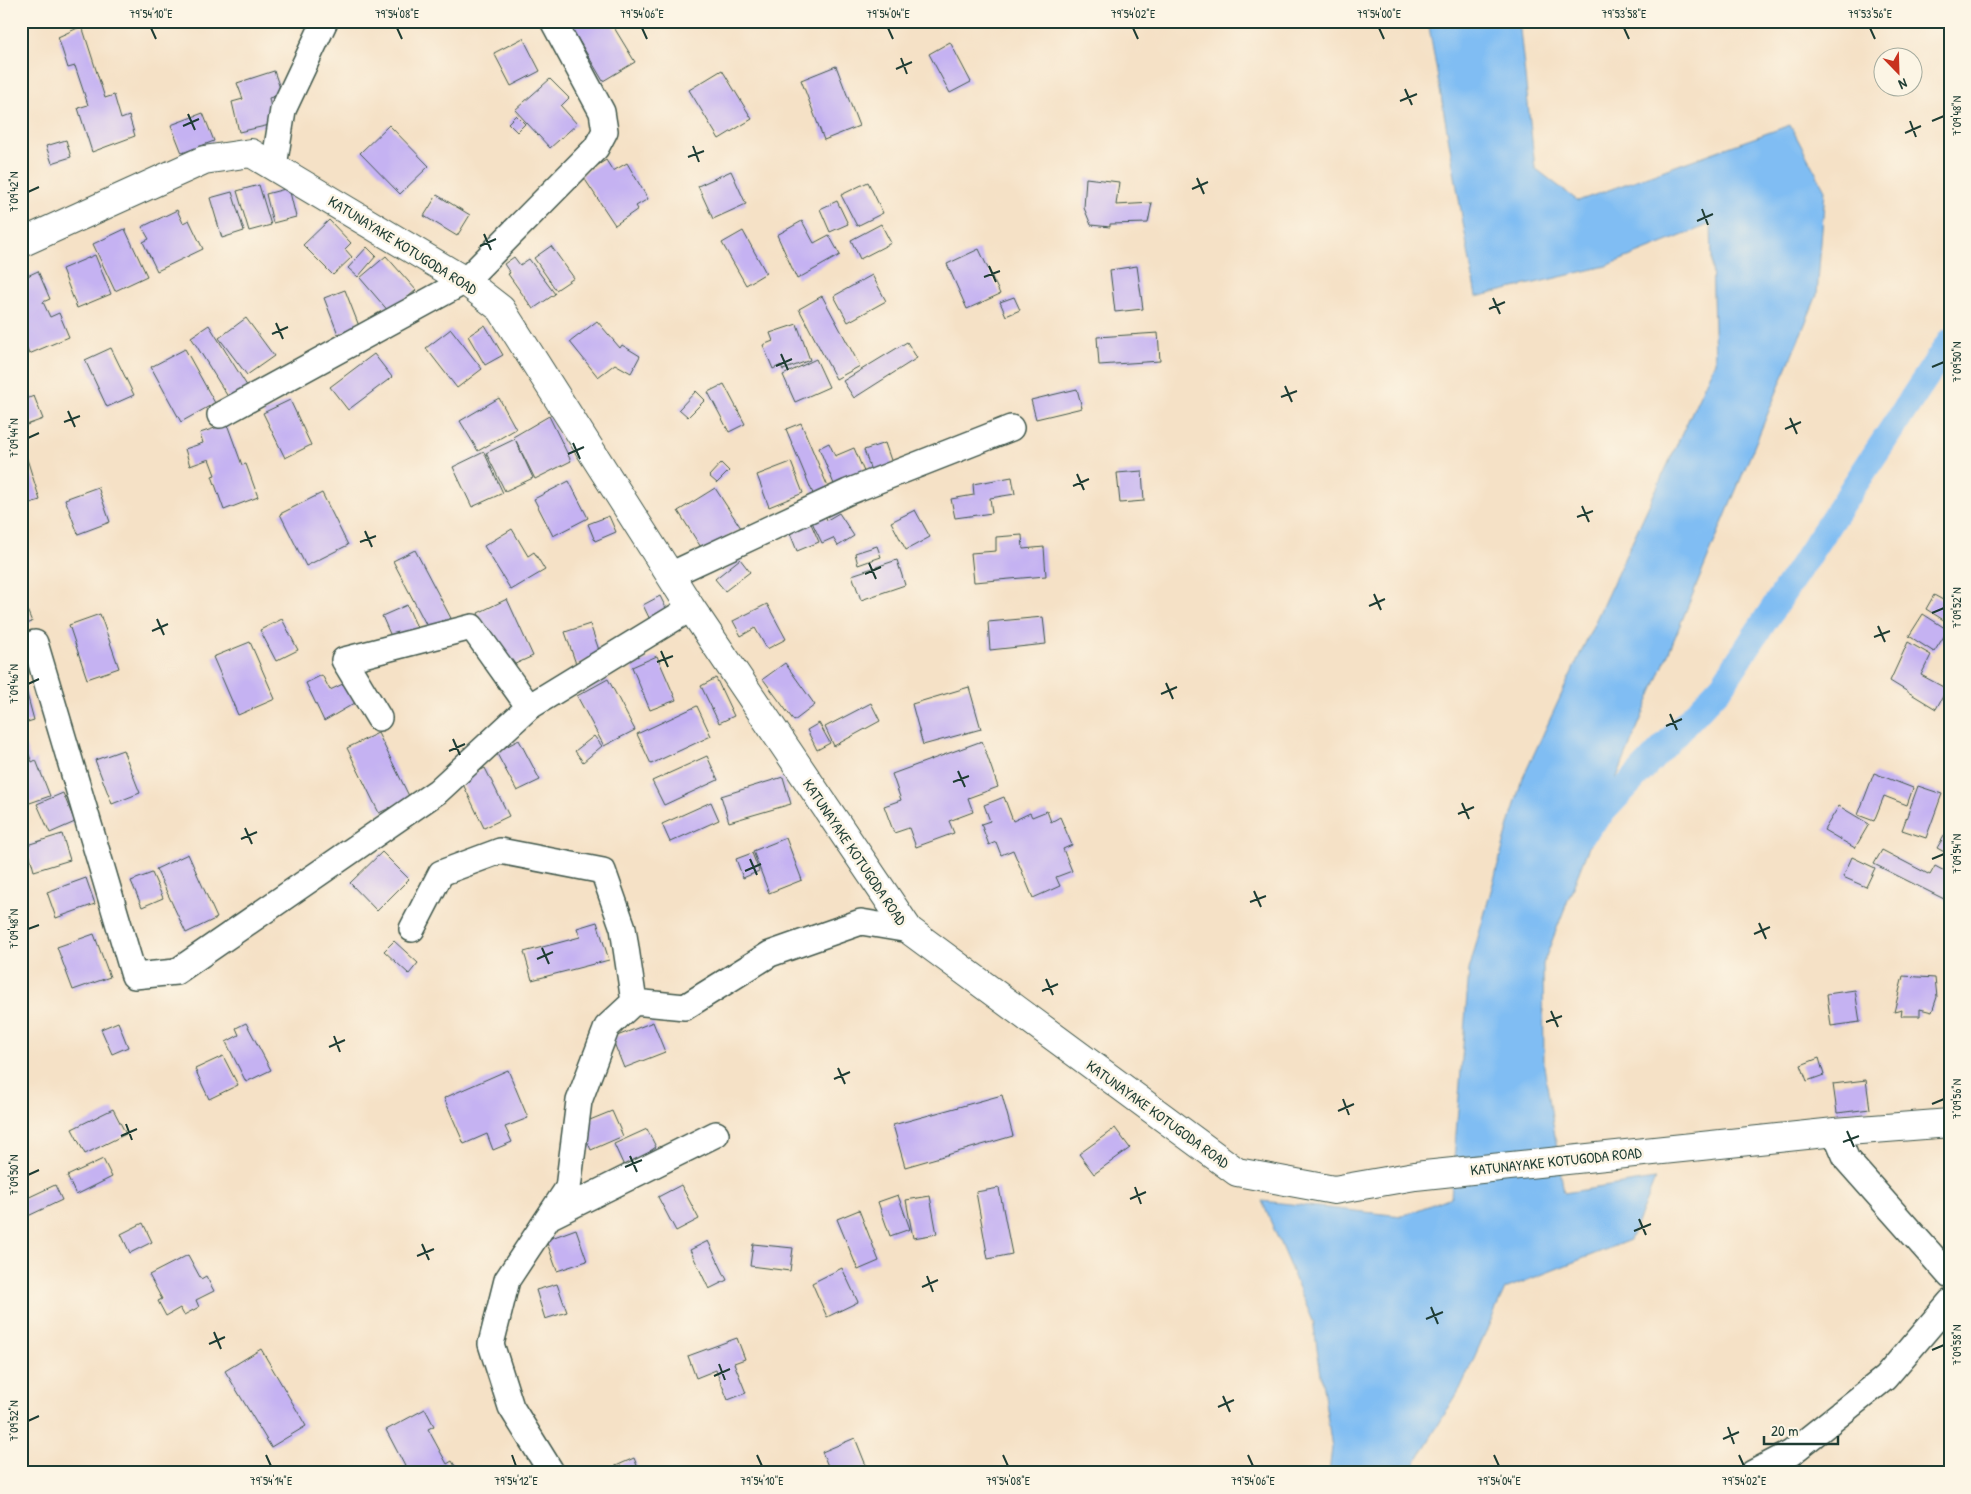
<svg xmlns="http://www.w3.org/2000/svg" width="1971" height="1494" font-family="'Patrick Hand',sans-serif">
  <rect width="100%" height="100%" fill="#fcf5e5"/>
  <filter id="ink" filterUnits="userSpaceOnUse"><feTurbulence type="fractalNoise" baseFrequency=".02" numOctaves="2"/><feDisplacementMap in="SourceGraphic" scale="10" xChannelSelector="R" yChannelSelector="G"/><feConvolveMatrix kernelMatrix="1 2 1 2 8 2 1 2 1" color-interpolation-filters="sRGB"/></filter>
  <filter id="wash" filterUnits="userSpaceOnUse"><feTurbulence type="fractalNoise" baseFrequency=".0096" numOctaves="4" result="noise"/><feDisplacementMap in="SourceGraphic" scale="20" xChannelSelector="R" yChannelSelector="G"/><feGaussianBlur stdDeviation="1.12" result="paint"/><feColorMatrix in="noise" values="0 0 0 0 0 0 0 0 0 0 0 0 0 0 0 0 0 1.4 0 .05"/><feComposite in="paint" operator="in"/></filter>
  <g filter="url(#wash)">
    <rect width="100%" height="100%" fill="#f5e1c6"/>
    <path fill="#80bdf3" stroke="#507d94" d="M 1428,21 L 1519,21 L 1535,168 L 1578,201 L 1790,125 L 1825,190 L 1817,295 L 1602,813 L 1543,964 L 1544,1066 L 1564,1193 L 1655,1179 L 1630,1240 L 1505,1289 L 1460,1389 L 1417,1460 L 1413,1473 L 1329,1473 L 1332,1448 L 1313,1321 L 1262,1201 L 1402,1216 L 1451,1197 L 1469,970 L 1521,782 L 1715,362 L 1711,224 L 1606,266 L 1476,297 Z"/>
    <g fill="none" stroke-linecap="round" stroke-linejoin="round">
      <path stroke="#80bdf3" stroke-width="26" d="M 1578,838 L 1723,684 L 1950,341"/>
    </g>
    <g id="blocks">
      <path fill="#c5b2f2" d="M 570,21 L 610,21 L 635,62 L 603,81 L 568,22 Z
        M 82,26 L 105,98 L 114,95 L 121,119 L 129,116 L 135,136 L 92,152 L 78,108 L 88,105 L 75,66 L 68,68 L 58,37 Z
        M 523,38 L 540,71 L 511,86 L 494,53 Z
        M 950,42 L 971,82 L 950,93 L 929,54 Z
        M 836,66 L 859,126 L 824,140 L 801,80 Z
        M 722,70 L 752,119 L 719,139 L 689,90 Z
        M 274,71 L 282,94 L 269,98 L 274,124 L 239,132 L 232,102 L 243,99 L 237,83 Z
        M 550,79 L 569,98 L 561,106 L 577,124 L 550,148 L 515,110 Z
        M 203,113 L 214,141 L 182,153 L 171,125 Z
        M 516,115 L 525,124 L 517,132 L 508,123 Z
        M 389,125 L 429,166 L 400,194 L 360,153 Z
        M 66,140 L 71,157 L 52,163 L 46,146 Z
        M 606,160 L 613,171 L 627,163 L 648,199 L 636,206 L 638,209 L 615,225 L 582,175 Z
        M 731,171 L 746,204 L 713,219 L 698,186 Z
        M 1086,178 L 1119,182 L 1116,205 L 1152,203 L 1148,223 L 1110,224 L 1110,227 L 1091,225 L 1084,208 Z
        M 868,182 L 883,213 L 857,226 L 841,195 Z
        M 259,185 L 271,225 L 249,231 L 237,191 Z
        M 289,188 L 296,217 L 273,223 L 266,194 Z
        M 232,192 L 244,231 L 222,238 L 210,198 Z
        M 437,195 L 470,215 L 457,236 L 424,216 Z
        M 837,201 L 848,224 L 830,232 L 820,209 Z
        M 177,210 L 183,223 L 189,220 L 203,249 L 157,271 L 143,242 L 149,239 L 142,227 Z
        M 329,220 L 351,243 L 345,249 L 352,257 L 333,275 L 303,245 Z
        M 802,221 L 814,243 L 829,235 L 840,255 L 797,279 L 777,235 Z
        M 881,224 L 891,243 L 860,259 L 851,240 Z
        M 125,229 L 147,276 L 115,291 L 93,244 Z
        M 743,231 L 766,273 L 746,285 L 722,243 Z
        M 551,246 L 574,278 L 556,290 L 534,258 Z
        M 367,247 L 376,256 L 358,277 L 348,268 Z
        M 979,249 L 1000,294 L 967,309 L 947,264 Z
        M 95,255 L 111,294 L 77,308 L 62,269 Z
        M 386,256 L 416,290 L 390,313 L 360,278 Z
        M 514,257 L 520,265 L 529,259 L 555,294 L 533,309 L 508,274 L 510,273 L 504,264 Z
        M 1137,266 L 1143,309 L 1115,312 L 1110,270 Z
        M 38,271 L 50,299 L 43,302 L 50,317 L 59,313 L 69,337 L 29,354 L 21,335 L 21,279 Z
        M 872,275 L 886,301 L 848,322 L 834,296 Z
        M 345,290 L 359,326 L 338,334 L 324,298 Z
        M 822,296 L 860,366 L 836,379 L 799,309 Z
        M 1014,297 L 1020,310 L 1006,316 L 1000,302 Z
        M 246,318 L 274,356 L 247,375 L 219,338 Z
        M 597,321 L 620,348 L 622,345 L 640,356 L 631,373 L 615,364 L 598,377 L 570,342 Z
        M 797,324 L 810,360 L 783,370 L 781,365 L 773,369 L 763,345 L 773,341 L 770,333 Z
        M 209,325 L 249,389 L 230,400 L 191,337 Z
        M 485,325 L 503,355 L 485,365 L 468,336 Z
        M 451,329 L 482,369 L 457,388 L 426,348 Z
        M 1158,333 L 1160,361 L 1099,365 L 1097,337 Z
        M 907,342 L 917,358 L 854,398 L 843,381 Z
        M 111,348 L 134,395 L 107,407 L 85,360 Z
        M 185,349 L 215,403 L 181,422 L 151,367 Z
        M 374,354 L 392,377 L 348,410 L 330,387 Z
        M 816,359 L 829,387 L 795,402 L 783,375 Z
        M 724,384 L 745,424 L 729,432 L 708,392 Z
        M 1077,389 L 1082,408 L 1036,419 L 1031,400 Z
        M 696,391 L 705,400 L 688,417 L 679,409 Z
        M 34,396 L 43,419 L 21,427 L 21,401 Z
        M 499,398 L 516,429 L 478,451 L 460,421 Z
        M 290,400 L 311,445 L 285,458 L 263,413 Z
        M 549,416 L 571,461 L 535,479 L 516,441 L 533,478 L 505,491 L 486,453 L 515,439 L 513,437 Z
        M 801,423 L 831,494 L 816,501 L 786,429 Z
        M 227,424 L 242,465 L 246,464 L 258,497 L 224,510 L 212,476 L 215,475 L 209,459 L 190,466 L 185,449 L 203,443 L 200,433 Z
        M 829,443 L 835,456 L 854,448 L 865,474 L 836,489 L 819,448 Z
        M 885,443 L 894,469 L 873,477 L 864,450 Z
        M 484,452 L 503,493 L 472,507 L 453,467 Z
        M 26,456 L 40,500 L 21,506 L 21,457 Z
        M 791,462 L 803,493 L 769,507 L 757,475 Z
        M 721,463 L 729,471 L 717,483 L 709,476 Z
        M 1142,471 L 1144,501 L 1120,503 L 1117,473 Z
        M 1012,477 L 1015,494 L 990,498 L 992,513 L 955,518 L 951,499 L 974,495 L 973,484 Z
        M 569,481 L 588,518 L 553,536 L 534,499 Z
        M 98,487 L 110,522 L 78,534 L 65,499 Z
        M 715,488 L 741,528 L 704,552 L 678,511 Z
        M 322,493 L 348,545 L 306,566 L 280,514 Z
        M 823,510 L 827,520 L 839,513 L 854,536 L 838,546 L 833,538 L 822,543 L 809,516 Z
        M 915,510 L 930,537 L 906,550 L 891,522 Z
        M 609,516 L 616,532 L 595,541 L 588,524 Z
        M 809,519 L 819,542 L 797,551 L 788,528 Z
        M 512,529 L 528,556 L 534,552 L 545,570 L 511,590 L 484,546 Z
        M 1022,535 L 1023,549 L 1044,547 L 1046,576 L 974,582 L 971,553 L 996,551 L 996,537 Z
        M 877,546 L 881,557 L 858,565 L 855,553 Z
        M 415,550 L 453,622 L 431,634 L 393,561 Z
        M 740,559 L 750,572 L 725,591 L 715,579 Z
        M 897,560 L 905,585 L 861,600 L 852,575 Z
        M 21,595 L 32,622 L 21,626 Z
        M 1934,595 L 1950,604 L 1950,624 L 1926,609 Z
        M 660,596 L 672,620 L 654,628 L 643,605 Z
        M 507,599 L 533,656 L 504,669 L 478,613 Z
        M 767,604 L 786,639 L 767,649 L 755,628 L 741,636 L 733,621 Z
        M 407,605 L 419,632 L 394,643 L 382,616 Z
        M 100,614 L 119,668 L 87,679 L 69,625 Z
        M 1923,614 L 1948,630 L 1934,652 L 1909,636 Z
        M 1043,617 L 1046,644 L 990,650 L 988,622 Z
        M 282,619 L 298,650 L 276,661 L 260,630 Z
        M 590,624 L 601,656 L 576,664 L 565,632 Z
        M 250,642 L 275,699 L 238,715 L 213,657 Z
        M 1908,642 L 1931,655 L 1921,675 L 1947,689 L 1936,709 L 1890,681 Z
        M 657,656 L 676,700 L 650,710 L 632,667 Z
        M 785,663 L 815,705 L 794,721 L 763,679 Z
        M 21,672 L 34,720 L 21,724 Z
        M 322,675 L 330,690 L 345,683 L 355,703 L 324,721 L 306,683 Z
        M 716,678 L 734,716 L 719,723 L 701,686 Z
        M 608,679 L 635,730 L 604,746 L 577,696 Z
        M 969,687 L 981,729 L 923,745 L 912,704 Z
        M 871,703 L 880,721 L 834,746 L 825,727 Z
        M 697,706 L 711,736 L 651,764 L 637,734 Z
        M 819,723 L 830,743 L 817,750 L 807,730 Z
        M 378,733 L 410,798 L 379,813 L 347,748 Z
        M 594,736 L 602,746 L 583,762 L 575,751 Z
        M 519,740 L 540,780 L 517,791 L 496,752 Z
        M 982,741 L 998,787 L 968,798 L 973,812 L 949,821 L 954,833 L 916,847 L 909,828 L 894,833 L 884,806 L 901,800 L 892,774 Z
        M 25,745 L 32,762 L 36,760 L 50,796 L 21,806 L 21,746 Z
        M 123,750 L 140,793 L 112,804 L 95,760 Z
        M 707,756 L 718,780 L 664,805 L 652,781 Z
        M 485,768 L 509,816 L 484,828 L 461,780 Z
        M 1874,773 L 1913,788 L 1907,805 L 1884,796 L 1874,821 L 1858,815 Z
        M 783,777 L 791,804 L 729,822 L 721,796 Z
        M 1918,786 L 1942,794 L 1926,838 L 1902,830 Z
        M 63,793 L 75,822 L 50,833 L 37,804 Z
        M 1004,797 L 1013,821 L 1030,813 L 1032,817 L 1047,811 L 1051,822 L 1060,817 L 1072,845 L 1063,849 L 1072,871 L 1056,877 L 1060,886 L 1033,898 L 1013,850 L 1001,855 L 996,842 L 989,845 L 981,824 L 990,821 L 984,805 Z
        M 711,802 L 719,820 L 670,842 L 662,824 Z
        M 1839,806 L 1869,824 L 1855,848 L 1824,830 Z
        M 1950,826 L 1950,855 L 1937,848 Z
        M 62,834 L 70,860 L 34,871 L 27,845 Z
        M 786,838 L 802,880 L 769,893 L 753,851 Z
        M 1882,850 L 1930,875 L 1935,866 L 1950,874 L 1950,902 L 1874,864 Z
        M 382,852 L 409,879 L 377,911 L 350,883 Z
        M 752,853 L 759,871 L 743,878 L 736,859 Z
        M 188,854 L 217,918 L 186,933 L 156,869 Z
        M 1852,857 L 1875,868 L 1866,887 L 1843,877 Z
        M 152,873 L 163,898 L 142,907 L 131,881 Z
        M 86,878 L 95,904 L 56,918 L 47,892 Z
        M 597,922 L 609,960 L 532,980 L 524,952 L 580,937 L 577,928 Z
        M 94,934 L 110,977 L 73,990 L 57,947 Z
        M 394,941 L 418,963 L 409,974 L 384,951 Z
        M 1903,976 L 1935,978 L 1937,997 L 1932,1012 L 1920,1009 L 1920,1016 L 1901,1016 L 1902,1010 L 1894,1012 Z
        M 1855,990 L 1860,1022 L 1831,1026 L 1827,994 Z
        M 118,1022 L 128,1047 L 112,1054 L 101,1029 Z
        M 653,1022 L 665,1052 L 624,1068 L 612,1038 Z
        M 246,1023 L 271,1070 L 246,1082 L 226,1042 L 239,1035 L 236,1028 Z
        M 223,1056 L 238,1085 L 209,1099 L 195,1069 Z
        M 1819,1058 L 1824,1075 L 1807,1081 L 1801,1065 Z
        M 508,1070 L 528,1118 L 505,1127 L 512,1142 L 493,1150 L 487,1134 L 464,1144 L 444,1098 Z
        M 1866,1080 L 1870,1109 L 1837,1113 L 1833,1084 Z
        M 1002,1095 L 1013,1136 L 905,1167 L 893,1125 Z
        M 113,1109 L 126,1134 L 85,1154 L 72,1129 Z
        M 612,1111 L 623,1136 L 591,1150 L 580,1124 Z
        M 1115,1128 L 1130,1148 L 1094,1174 L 1079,1154 Z
        M 647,1129 L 656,1147 L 650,1151 L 651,1153 L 624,1166 L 614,1144 Z
        M 103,1159 L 112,1177 L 76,1195 L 67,1176 Z
        M 55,1185 L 62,1200 L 28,1216 L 21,1201 Z
        M 681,1185 L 699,1219 L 676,1231 L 658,1197 Z
        M 999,1188 L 1012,1254 L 988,1259 L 976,1192 Z
        M 898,1195 L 910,1229 L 890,1236 L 878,1202 Z
        M 930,1196 L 937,1234 L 913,1238 L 906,1200 Z
        M 859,1210 L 879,1261 L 858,1270 L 837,1219 Z
        M 143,1223 L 152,1242 L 130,1253 L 121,1234 Z
        M 576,1229 L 587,1261 L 557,1271 L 546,1240 Z
        M 708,1241 L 727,1280 L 709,1289 L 690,1250 Z
        M 753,1244 L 793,1248 L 790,1271 L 750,1266 Z
        M 188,1255 L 201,1279 L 206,1276 L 214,1291 L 196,1300 L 199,1307 L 184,1315 L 180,1308 L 166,1316 L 158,1301 L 162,1299 L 149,1275 Z
        M 842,1268 L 858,1302 L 827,1317 L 812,1283 Z
        M 557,1284 L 567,1312 L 545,1319 L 536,1290 Z
        M 737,1338 L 745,1359 L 734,1363 L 746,1393 L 728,1400 L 716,1370 L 696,1378 L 688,1356 Z
        M 261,1349 L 306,1426 L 271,1447 L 225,1371 Z
        M 425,1409 L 434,1426 L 428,1429 L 447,1464 L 452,1461 L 459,1473 L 401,1473 L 407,1470 L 386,1430 Z
        M 855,1438 L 869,1473 L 831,1473 L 822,1452 Z
        M 634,1458 L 640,1473 L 600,1473 Z"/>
    </g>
  </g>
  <g filter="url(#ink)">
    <use href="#blocks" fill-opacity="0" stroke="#3f564a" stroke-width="1"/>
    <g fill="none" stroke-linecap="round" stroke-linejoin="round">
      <g stroke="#3f564a" stroke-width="28">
        <path id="minor" d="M 274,166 L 283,110 L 325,21
          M 220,415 L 465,281 L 596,148 L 605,131 L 602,112 L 553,21
          M 670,575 L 848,492 L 1011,428
          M 35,643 L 134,976 L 176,972 L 438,791 L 529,707
          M 379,718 L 344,660 L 472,627 L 529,707 L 691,608
          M 412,929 L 441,873 L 500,851 L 603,871 L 623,928 L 634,1002
          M 1835,1132 L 1847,1160 L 1950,1276
          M 549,1217 L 716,1134
          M 552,1473 L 511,1407 L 491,1344 L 507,1280 L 568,1188 L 579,1101 L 607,1027 L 634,1002 L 685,1007 L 770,954 L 861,922 L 909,930
          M 1753,1473 L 1791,1453 L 1885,1378 L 1950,1302"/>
      </g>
      <g stroke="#3f564a" stroke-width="30">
        <path id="secondary" d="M 21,243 L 204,160 L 251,153 L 465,281 L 501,309 L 691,608 L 909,930 L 1237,1172 L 1334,1190 L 1415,1176 L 1835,1132 L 1950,1123"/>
      </g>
      <use href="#minor" stroke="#fff" stroke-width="25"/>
      <use href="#secondary" stroke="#fff" stroke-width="28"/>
    </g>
  </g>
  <path fill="none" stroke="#1f3d34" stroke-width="2" d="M 151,28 L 156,39M 397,28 L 402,39M 642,28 L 647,39M 888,28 L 893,39M 1133,28 L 1138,39M 1379,28 L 1384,39M 1624,28 L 1629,39M 1870,28 L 1875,39M 901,58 L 907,74M 896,69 L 912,62M 1405,89 L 1412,105M 1400,101 L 1417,94M 188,114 L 195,130M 1910,121 L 1916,137M 1932,121 L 1944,116M 183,126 L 199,119M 1905,133 L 1921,126M 693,146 L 699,162M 688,157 L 704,151M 1197,178 L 1204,194M 1192,189 L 1208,182M 28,192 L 39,187M 1702,209 L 1708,225M 1697,221 L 1713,214M 484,234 L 491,250M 480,246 L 496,239M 989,266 L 996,282M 984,277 L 1000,271M 1493,298 L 1500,314M 1489,309 L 1505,302M 276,323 L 283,339M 272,334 L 288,327M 781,354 L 788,370M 776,366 L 792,359M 1932,367 L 1944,362M 1285,386 L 1292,402M 1281,397 L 1297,391M 68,411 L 75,427M 1790,418 L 1797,434M 64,422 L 80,416M 1785,429 L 1801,422M 28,438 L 39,433M 573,443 L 580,459M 568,454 L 584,447M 1077,474 L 1084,490M 1073,486 L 1089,479M 1582,506 L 1589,522M 1577,517 L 1593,511M 365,531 L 372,547M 360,542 L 376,536M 869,563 L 876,579M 865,574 L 881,567M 1374,594 L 1381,610M 1369,606 L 1385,599M 1932,613 L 1944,608M 157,619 L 164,635M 1878,626 L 1885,642M 152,631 L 168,624M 1874,637 L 1890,631M 661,651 L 668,667M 657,662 L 673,656M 1166,683 L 1173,699M 28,684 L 39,679M 1161,694 L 1177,687M 1670,714 L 1677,730M 1666,726 L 1682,719M 453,739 L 460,755M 449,751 L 465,744M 958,771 L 965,787M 953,782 L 969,776M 1462,803 L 1469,819M 1458,814 L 1474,807M 245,828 L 252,844M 241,839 L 257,832M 750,859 L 757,875M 1932,859 L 1944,854M 745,871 L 761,864M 1254,891 L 1261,907M 1250,902 L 1266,896M 1759,923 L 1766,939M 28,929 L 39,925M 1754,934 L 1770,927M 542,948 L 549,964M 537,959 L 553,952M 1046,979 L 1053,995M 1042,991 L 1058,984M 1551,1011 L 1558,1027M 1546,1022 L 1562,1016M 334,1036 L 340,1052M 329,1047 L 345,1040M 838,1068 L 845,1084M 834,1079 L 850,1072M 1343,1099 L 1349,1115M 1932,1104 L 1944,1099M 1338,1111 L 1354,1104M 126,1124 L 132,1140M 1847,1131 L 1854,1147M 121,1136 L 137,1129M 1843,1142 L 1859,1136M 630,1156 L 637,1172M 625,1167 L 642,1160M 28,1175 L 39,1170M 1135,1187 L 1141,1204M 1130,1199 L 1146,1192M 1639,1219 L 1646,1235M 1634,1231 L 1651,1224M 422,1244 L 429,1260M 417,1256 L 434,1249M 927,1276 L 933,1292M 922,1287 L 938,1280M 1431,1307 L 1438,1324M 1426,1319 L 1443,1312M 214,1332 L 221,1349M 209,1344 L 225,1337M 1932,1350 L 1944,1345M 719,1364 L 725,1380M 714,1376 L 730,1369M 1223,1396 L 1230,1412M 1218,1407 L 1234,1400M 28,1421 L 39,1416M 1728,1427 L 1734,1444M 1723,1439 L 1739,1432M 266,1455 L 271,1466M 512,1455 L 516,1466M 757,1455 L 762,1466M 1003,1455 L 1008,1466M 1248,1455 L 1253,1466M 1494,1455 L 1499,1466M 1739,1455 L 1744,1466"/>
  <g text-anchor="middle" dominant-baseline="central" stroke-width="5" stroke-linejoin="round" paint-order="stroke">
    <g font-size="15" fill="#1f3d34" stroke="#fcf5e5">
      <text transform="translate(403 245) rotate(32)">KATUNAYAKE KOTUGODA ROAD</text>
      <text transform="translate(855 852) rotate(56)">KATUNAYAKE KOTUGODA ROAD</text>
      <text transform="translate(1158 1114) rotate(36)">KATUNAYAKE KOTUGODA ROAD</text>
      <text transform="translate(1556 1161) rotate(-6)">KATUNAYAKE KOTUGODA ROAD</text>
    </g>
  </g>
  <rect width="1971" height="1494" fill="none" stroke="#fcf5e5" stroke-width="55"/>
  <g transform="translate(1898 72) rotate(157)"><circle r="24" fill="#fcf5e5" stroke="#a4ab9e"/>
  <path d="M0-4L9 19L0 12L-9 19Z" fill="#c8321e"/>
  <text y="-8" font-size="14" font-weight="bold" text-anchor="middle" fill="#1f3d34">N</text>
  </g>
  <path d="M1764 1436v8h74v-8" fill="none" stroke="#1f3d34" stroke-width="2.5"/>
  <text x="1771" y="1436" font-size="15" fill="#1f3d34" stroke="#fcf5e5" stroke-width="4" paint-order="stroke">20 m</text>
  <rect x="28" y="28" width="1916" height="1438" fill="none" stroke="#1f3d34" stroke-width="2"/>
  <g font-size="12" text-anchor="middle" fill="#1f3d34">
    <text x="151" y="18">79°54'10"E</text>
    <text x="397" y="18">79°54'08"E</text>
    <text x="642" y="18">79°54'06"E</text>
    <text x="888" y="18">79°54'04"E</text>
    <text x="1133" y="18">79°54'02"E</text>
    <text x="1379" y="18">79°54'00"E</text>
    <text x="1624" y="18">79°53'58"E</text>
    <text x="1870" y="18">79°53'56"E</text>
    <text transform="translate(1957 116) rotate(-90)" y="4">7°09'48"N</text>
    <text transform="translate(14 192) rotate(-90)" y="4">7°09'42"N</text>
    <text transform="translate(1957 362) rotate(-90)" y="4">7°09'50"N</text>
    <text transform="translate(14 438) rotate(-90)" y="4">7°09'44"N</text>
    <text transform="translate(1957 608) rotate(-90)" y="4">7°09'52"N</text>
    <text transform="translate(14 684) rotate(-90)" y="4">7°09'46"N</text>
    <text transform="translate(1957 854) rotate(-90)" y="4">7°09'54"N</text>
    <text transform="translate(14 929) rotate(-90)" y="4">7°09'48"N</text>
    <text transform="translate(1957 1099) rotate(-90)" y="4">7°09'56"N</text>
    <text transform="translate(14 1175) rotate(-90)" y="4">7°09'50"N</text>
    <text transform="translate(1957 1345) rotate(-90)" y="4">7°09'58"N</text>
    <text transform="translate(14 1421) rotate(-90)" y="4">7°09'52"N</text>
    <text x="271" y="1485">79°54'14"E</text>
    <text x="516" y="1485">79°54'12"E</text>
    <text x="762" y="1485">79°54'10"E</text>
    <text x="1008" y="1485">79°54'08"E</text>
    <text x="1253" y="1485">79°54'06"E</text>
    <text x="1499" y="1485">79°54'04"E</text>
    <text x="1744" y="1485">79°54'02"E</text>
  </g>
</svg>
